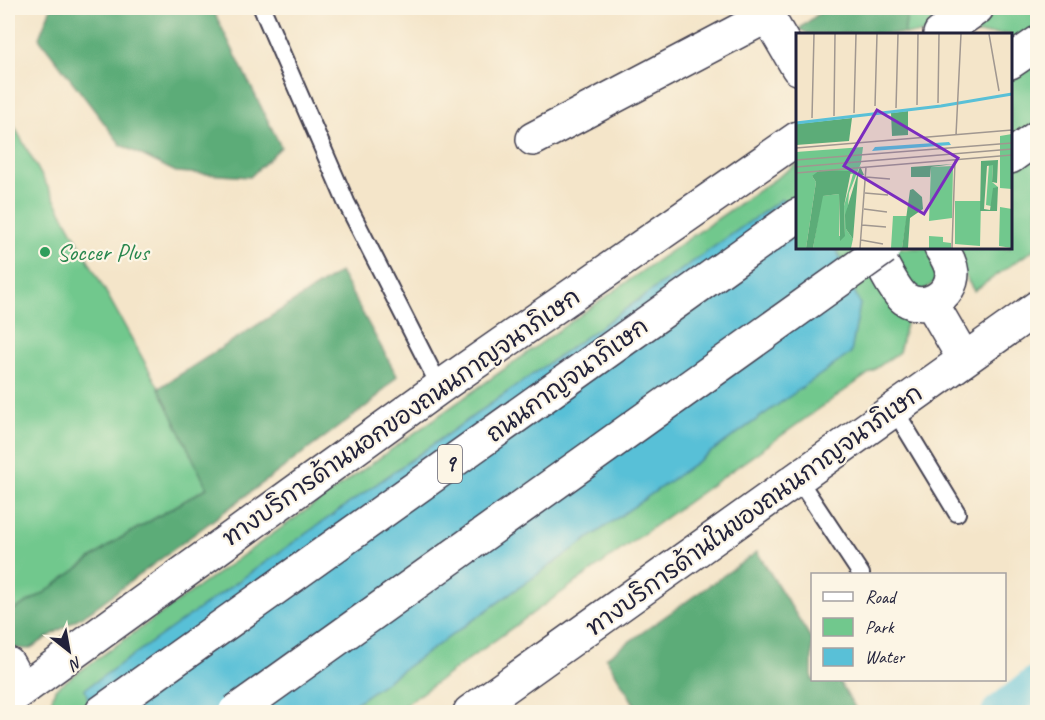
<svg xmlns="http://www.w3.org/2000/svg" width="1045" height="720" font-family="Caveat,'Playpen Sans Thai',sans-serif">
  <rect width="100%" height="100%" fill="#fcf5e5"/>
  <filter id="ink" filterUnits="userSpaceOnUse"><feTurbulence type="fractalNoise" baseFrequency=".0167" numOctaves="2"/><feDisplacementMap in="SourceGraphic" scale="12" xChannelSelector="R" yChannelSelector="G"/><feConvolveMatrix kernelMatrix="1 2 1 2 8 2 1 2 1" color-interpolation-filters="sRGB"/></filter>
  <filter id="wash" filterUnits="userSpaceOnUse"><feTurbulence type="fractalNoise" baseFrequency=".008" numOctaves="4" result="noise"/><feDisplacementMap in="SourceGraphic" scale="24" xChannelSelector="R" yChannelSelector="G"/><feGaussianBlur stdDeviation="1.35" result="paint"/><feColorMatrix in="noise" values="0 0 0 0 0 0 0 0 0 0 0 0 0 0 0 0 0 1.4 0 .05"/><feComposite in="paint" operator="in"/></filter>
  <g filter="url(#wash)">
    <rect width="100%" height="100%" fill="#f4e5c9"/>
    <path fill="#71c88d" stroke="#4a7564" stroke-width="1.5" d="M 908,8 L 1037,8 L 1037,247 L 974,291 L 948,248 L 1010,248 L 1010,34 L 904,34 Z
      M 8,115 L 159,388 L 208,487 L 114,542 L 44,593 L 8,613 Z
      M 797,164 L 798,248 L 867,248 L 907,320 L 899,352 L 692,499 L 395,712 L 55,712 L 50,705 L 55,689 L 652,264 Z
      M 884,248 L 930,248 L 937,281 L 921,292 L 906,284 Z"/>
    <path fill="#5cac78" stroke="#3f675a" stroke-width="1.5" d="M 51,8 L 212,8 L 281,147 L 250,177 L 176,172 L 121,145 L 39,38 Z
      M 826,8 L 908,8 L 904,34 L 808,34 L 799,29 Z
      M 340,272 L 397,376 L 372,402 L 92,610 L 29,649 L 9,648 L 8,643 L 8,613 L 44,593 L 114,542 L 207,488 L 159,388 Z
      M 757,552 L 812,640 L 812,680 L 838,680 L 858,712 L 639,712 L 606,658 Z"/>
    <path fill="#59c0d7" stroke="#3e7189" stroke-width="1.5" d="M 782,199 L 797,211 L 798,248 L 836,248 L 860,304 L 851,353 L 343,712 L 92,712 L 85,689 Z"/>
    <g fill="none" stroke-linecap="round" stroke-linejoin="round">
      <path stroke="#59c0d7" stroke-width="33" d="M 998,712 L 1038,681"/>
    </g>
  </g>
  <g filter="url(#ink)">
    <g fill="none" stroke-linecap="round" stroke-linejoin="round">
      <g stroke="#423f50" stroke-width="20">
        <path id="lane" d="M 262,8 L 346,202 L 440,387
          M 894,409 L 957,513
          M 798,479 L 861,574"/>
      </g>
      <g stroke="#423f50" stroke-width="36">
        <path id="street" d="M 763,8 L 798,68
          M 533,139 L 767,16
          M 8,664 L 22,689"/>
      </g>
      <g stroke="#423f50" stroke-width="36">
        <path id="secondary" d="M 940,34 L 977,8
          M 873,248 C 880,260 894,291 905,299 C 925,312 952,296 952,273 C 951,263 946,256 941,248
          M 931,302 L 964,359
          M 8,700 L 440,387 L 798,138
          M 470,712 L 1038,307"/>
      </g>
      <g stroke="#423f50" stroke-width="36">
        <path id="highway" d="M 1010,62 L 1038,43
          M 1010,157 L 1038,137
          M 102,712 L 798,215"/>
      </g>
      <use href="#lane" stroke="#fff" stroke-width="16"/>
      <use href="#street" stroke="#fff" stroke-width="33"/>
      <use href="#secondary" stroke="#fff" stroke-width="33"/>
      <use href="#highway" stroke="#fff" stroke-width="33"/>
      <g stroke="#423f50" stroke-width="36" stroke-linecap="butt">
        <path id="highway-bridge" d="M 235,712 L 884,248"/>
      </g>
      <use href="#highway-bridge" stroke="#fff" stroke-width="33"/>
    </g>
  </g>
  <circle fill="#2e9e5b" stroke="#fcf5e5" stroke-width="2" cx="45" cy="252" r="6"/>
  <g text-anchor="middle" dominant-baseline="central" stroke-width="4.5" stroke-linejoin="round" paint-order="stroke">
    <rect fill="#fcf5e5" stroke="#63616e" stroke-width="1.5" x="438" y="445" width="24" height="38" rx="4.5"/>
    <g font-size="22" font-weight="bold" fill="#22223b">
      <text x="450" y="464">9</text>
    </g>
    <g font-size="24" fill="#27864d" stroke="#fcf5e5" text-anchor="start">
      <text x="57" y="252">Soccer Plus</text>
    </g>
    <g font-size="24" fill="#22223b" stroke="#fcf5e5">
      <text transform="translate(567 380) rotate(-36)">ถนนกาญจนาภิเษก</text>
      <text transform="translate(401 417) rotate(-35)">ทางบริการด้านนอกของถนนกาญจนาภิเษก</text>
      <text transform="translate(754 510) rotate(-36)">ทางบริการด้านในของถนนกาญจนาภิเษก</text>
    </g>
  </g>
  <g transform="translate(796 33)">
    <rect width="216" height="216" fill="#f4e5c9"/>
    <path d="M 216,101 L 216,156 L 204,155 L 204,103 ZM 67,114 L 65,130 L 53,160 L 50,196 L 57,206 L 55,215 L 17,215 L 26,163 L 43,161 L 43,203 L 49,203 L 48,173 L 57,141 L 45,140 L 16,143 L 20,149 L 10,215 L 0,215 L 0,119 ZM 193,131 L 197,132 L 196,149 L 202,154 L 195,173 L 190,172 ZM 157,133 L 156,185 L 133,188 L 135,134 ZM 159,168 L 185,168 L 184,213 L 159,211 ZM 204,174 L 216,176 L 216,215 L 203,213 ZM 97,183 L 111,183 L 106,215 L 95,215 ZM 133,203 L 147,204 L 147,209 L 155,210 L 155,215 L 133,215 Z" fill="#71c88d"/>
    <path d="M 112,78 L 112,102 L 96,103 L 95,80 ZM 56,85 L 53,108 L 0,112 L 0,91 ZM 202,127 L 201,150 L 196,149 L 197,132 L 191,133 L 188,176 L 194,177 L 197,155 L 202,154 L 201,178 L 184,178 L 185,128 ZM 158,131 L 135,134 L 134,144 L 115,144 L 115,134 ZM 64,133 L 68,142 L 62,143 L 57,206 L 50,196 L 49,182 ZM 24,137 L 55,138 L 48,173 L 49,203 L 44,208 L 43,161 L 27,163 L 17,215 L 10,215 L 20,149 L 16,143 ZM 117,156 L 126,164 L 127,176 L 114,185 L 112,215 L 106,215 L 114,157 Z" fill="#5cac78"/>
    <path d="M 153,109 L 155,112 L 76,118 L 79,114 Z" fill="#59c0d7"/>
    <path fill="none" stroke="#59c0d7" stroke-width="3" d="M 0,90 L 145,73 L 216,61"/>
    <path fill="none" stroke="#a09790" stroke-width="1.5" d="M 193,1 L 203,58M 142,70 L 143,1M 121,72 L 122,1M 79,73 L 81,1M 100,75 L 102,1M 58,80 L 60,1M 38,83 L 39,1M 16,85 L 18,1M 160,102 L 165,1M 0,115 L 216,97M 0,127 L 216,110M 0,134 L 216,116M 0,140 L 216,122M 70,144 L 94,146M 69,160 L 92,162M 68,176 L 91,179M 66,192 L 90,194M 65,207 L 87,211M 64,215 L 70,134M 156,215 L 159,127"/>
    <path fill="#7b2cbf" fill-opacity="0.15" stroke="#7b2cbf" stroke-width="3" d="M 81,77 L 162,125 L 128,181 L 48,133 Z"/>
    <rect width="216" height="216" fill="none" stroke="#22223b" stroke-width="3"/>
  </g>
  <rect width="1045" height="720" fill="none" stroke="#fcf5e5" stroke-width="30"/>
  <rect x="811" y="573" width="195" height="108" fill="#fcf5e5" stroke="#a5a1a1" stroke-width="1.5"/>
  <rect x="823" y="592" width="30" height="9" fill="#ffffff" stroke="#a5a1a1" stroke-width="1.5"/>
  <text x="865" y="603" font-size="18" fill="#22223b">Road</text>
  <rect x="823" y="618" width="30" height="18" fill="#71c88d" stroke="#a5a1a1" stroke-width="1.5"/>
  <text x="865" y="633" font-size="18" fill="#22223b">Park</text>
  <rect x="823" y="648" width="30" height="18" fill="#59c0d7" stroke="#a5a1a1" stroke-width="1.5"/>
  <text x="865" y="663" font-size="18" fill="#22223b">Water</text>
  <g transform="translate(69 651) rotate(149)" stroke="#fcf5e5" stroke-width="4.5" paint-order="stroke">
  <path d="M0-4.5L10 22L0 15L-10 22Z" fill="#22223b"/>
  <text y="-9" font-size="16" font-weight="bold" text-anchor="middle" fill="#22223b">N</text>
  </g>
</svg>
